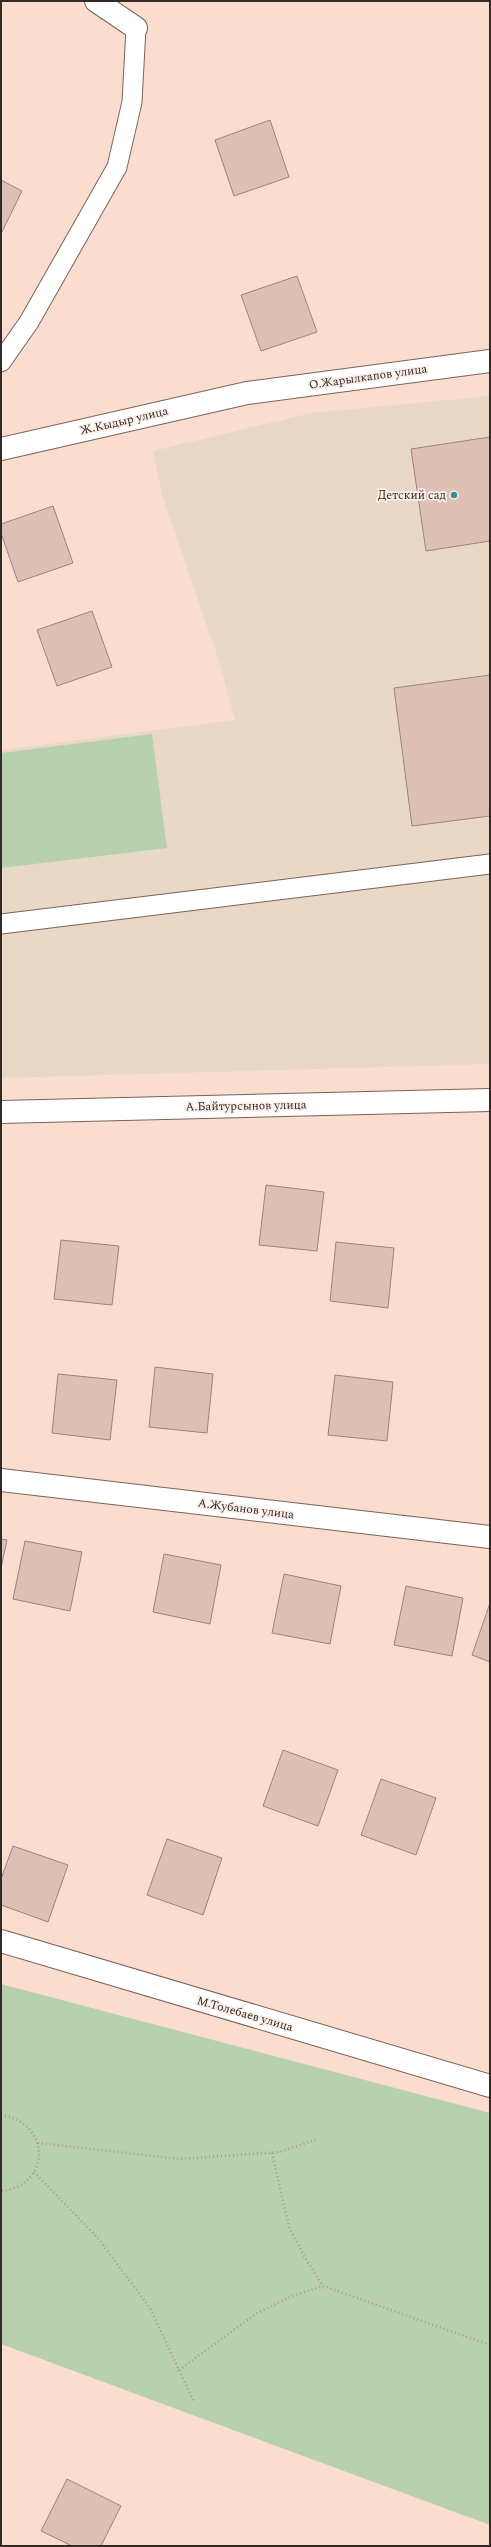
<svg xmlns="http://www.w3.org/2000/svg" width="491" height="2547" font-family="Spectral,serif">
  <rect width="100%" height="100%" fill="#fbddd0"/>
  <path fill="#e8d8c6" d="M 490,396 L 490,1064 L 1,1078 L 1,750 L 235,720 L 219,661 L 162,495 L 153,451 L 311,413 Z"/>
  <path fill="#b6d1ab" d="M 152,734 L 167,848 L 1,868 L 1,753 Z
    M 1,1984 L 490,2113 L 490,2525 L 1,2344 Z"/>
  <path fill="#ddc0b3" stroke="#9f8377" d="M 270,120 L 289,177 L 234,196 L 215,140 Z
    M 1,180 L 22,191 L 1,234 Z
    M 297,276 L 317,332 L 261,351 L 241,295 Z
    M 490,437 L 490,541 L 426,551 L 411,449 Z
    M 53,506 L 73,563 L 18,582 L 1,533 L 1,524 Z
    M 92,611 L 112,667 L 57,686 L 37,630 Z
    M 490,675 L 490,816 L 412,826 L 394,688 Z
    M 266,1185 L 324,1192 L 317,1251 L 259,1245 Z
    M 61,1240 L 119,1246 L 112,1305 L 54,1299 Z
    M 336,1242 L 394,1248 L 388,1308 L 330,1301 Z
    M 155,1367 L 213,1374 L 207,1433 L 149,1427 Z
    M 58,1374 L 117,1380 L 110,1440 L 52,1433 Z
    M 335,1375 L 393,1382 L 387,1441 L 328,1435 Z
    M 1,1539 L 7,1540 L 1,1568 Z
    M 25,1541 L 82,1552 L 70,1611 L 13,1599 Z
    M 164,1554 L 221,1565 L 210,1624 L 153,1612 Z
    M 284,1574 L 341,1586 L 330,1644 L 272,1633 Z
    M 406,1586 L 463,1598 L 452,1656 L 394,1645 Z
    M 490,1603 L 490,1662 L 472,1655 Z
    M 283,1750 L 338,1770 L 318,1826 L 263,1806 Z
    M 381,1779 L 436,1798 L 416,1855 L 361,1835 Z
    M 167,1839 L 222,1858 L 203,1915 L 147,1895 Z
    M 13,1846 L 68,1865 L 48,1922 L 1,1905 L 1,1879 Z
    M 67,2479 L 121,2506 L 101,2546 L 72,2546 L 41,2531 Z"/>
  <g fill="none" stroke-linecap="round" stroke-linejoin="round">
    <g stroke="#7c6256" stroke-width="21">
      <path id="service" d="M 1,362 L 29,322 L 117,167 L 132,102 L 136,28
        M 1,924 L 490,864"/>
    </g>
    <g stroke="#7c6256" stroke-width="24">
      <path id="minor" d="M 96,1 L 136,28
        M 1,449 L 247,393 L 490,361
        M 1,1112 L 490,1100
        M 1,1480 L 490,1537
        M 1,1941 L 490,2086"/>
    </g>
    <path stroke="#af988e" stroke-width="2.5" stroke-dasharray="1 3" stroke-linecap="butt" d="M 1,2115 C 51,2122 52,2186 1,2191
      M 38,2143 L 179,2159 L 280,2152 L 318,2139
      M 272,2153 L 289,2227 L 305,2258 L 323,2286 L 490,2345
      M 34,2172 L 97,2237 L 150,2308 L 194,2402
      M 179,2370 L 257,2313 L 290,2297 L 323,2286"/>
    <use href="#service" stroke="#fff" stroke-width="19"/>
    <use href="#minor" stroke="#fff" stroke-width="22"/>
  </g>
  <circle fill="#428a91" stroke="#fbefe9" stroke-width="1.5" cx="454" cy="495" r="4"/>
  <g text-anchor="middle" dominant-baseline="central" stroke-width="3.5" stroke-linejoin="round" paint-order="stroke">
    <g font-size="12" fill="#342924" stroke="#fbefe9">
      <text transform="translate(368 377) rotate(-8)">О.Жарылкапов улица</text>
      <text transform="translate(124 421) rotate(-13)">Ж.Кыдыр улица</text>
      <text transform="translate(246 1106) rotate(-1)">А.Байтурсынов улица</text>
      <text transform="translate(246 1509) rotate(7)">А.Жубанов улица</text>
      <text transform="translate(245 2014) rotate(16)">М.Толебаев улица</text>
    </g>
    <g font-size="12" fill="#342924" stroke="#fbefe9" text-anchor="end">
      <text x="446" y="495">Детский сад</text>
    </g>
  </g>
  <rect width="491" height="2547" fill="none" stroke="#342924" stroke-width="4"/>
</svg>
